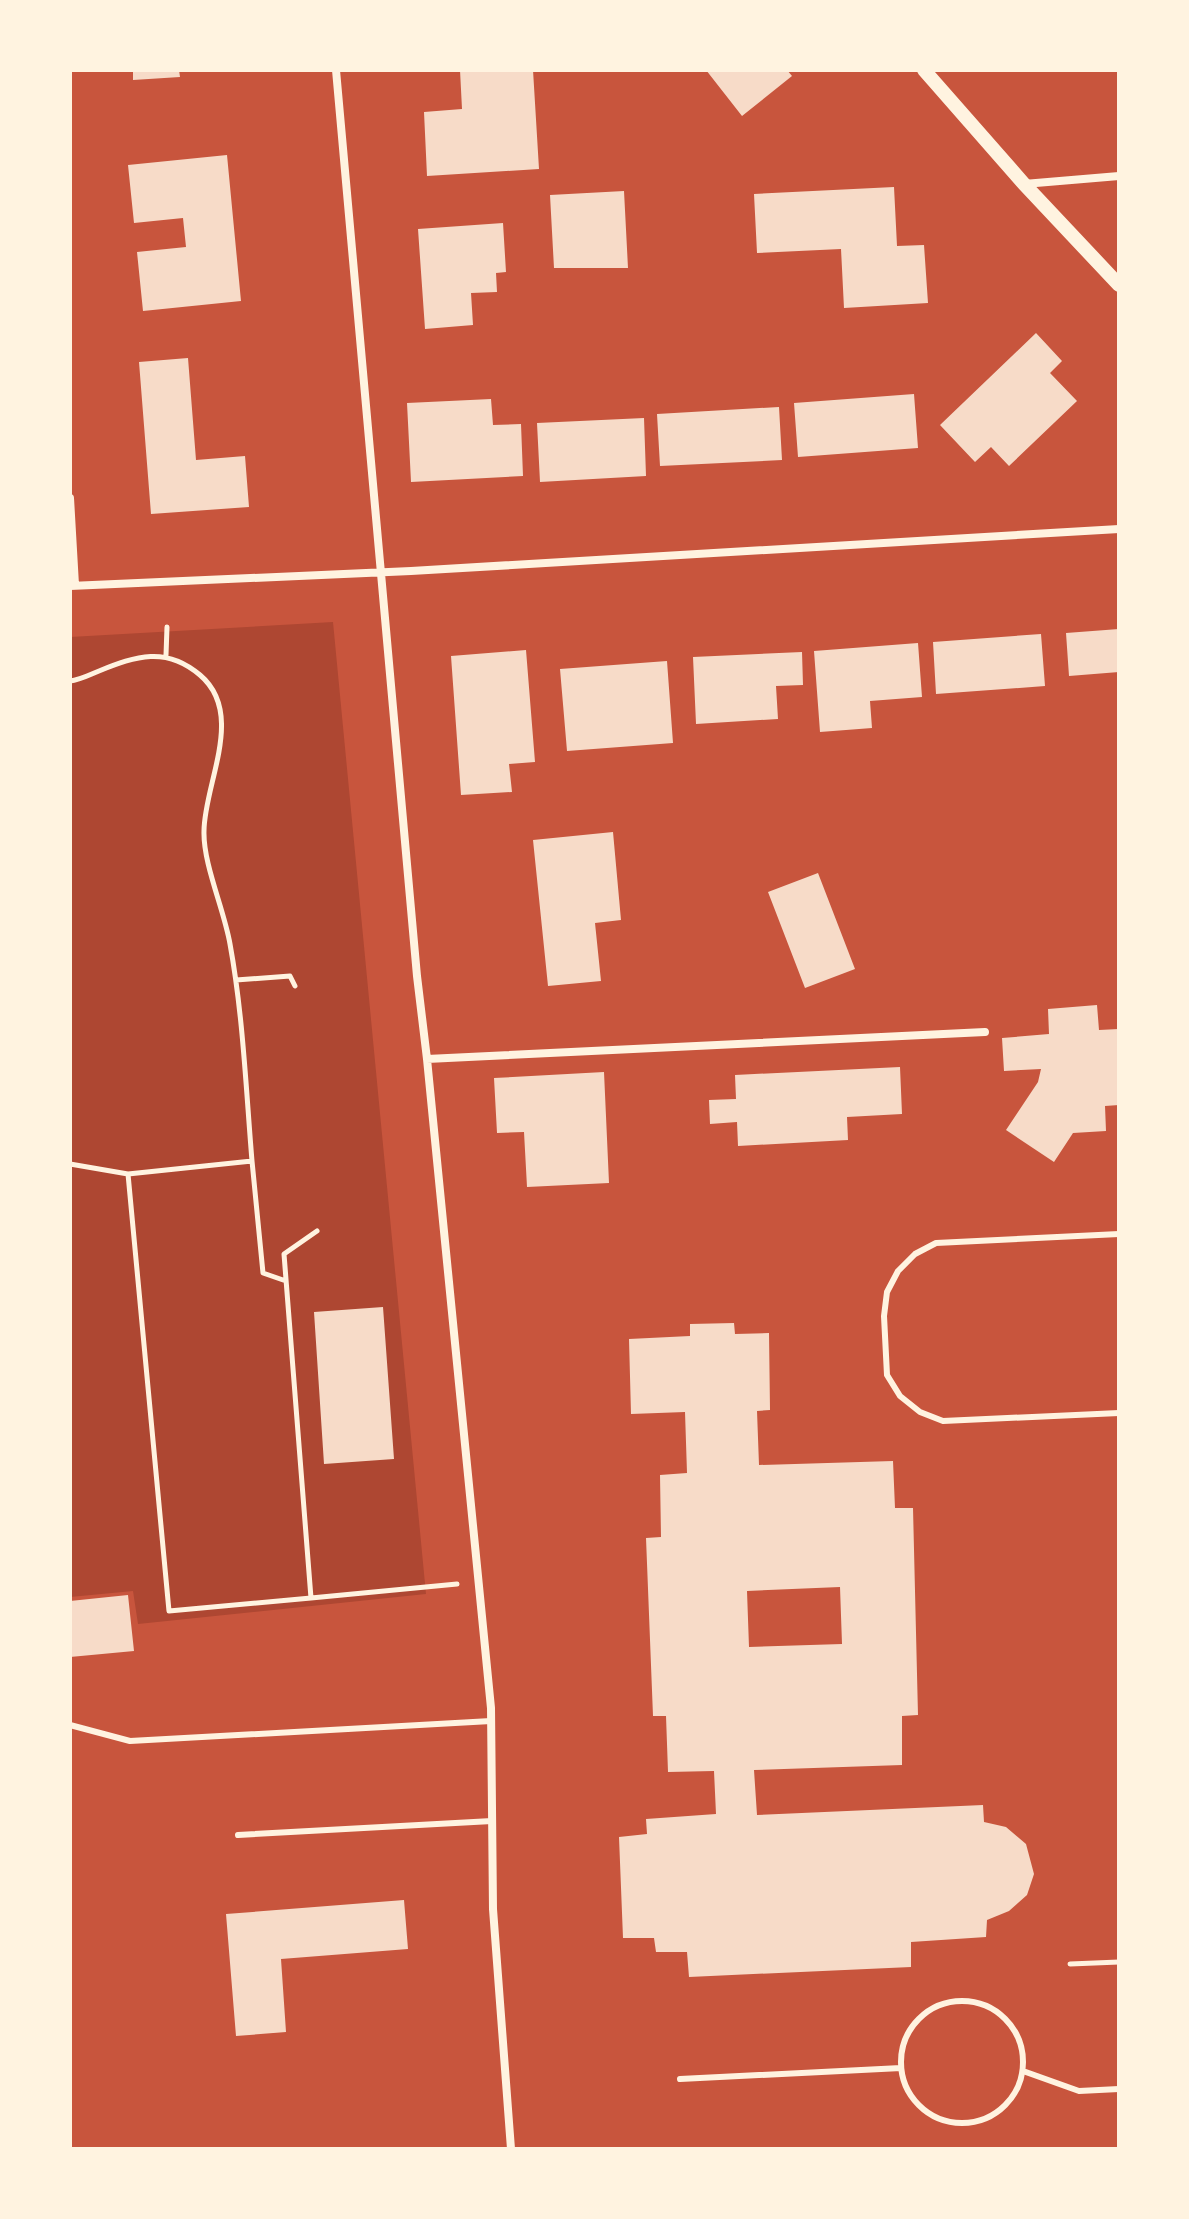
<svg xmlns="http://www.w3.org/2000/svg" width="1189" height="2219" font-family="'Fira Sans',sans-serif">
  <rect width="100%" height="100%" fill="#c8553d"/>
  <path fill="#ae4732" d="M 333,622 L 426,1594 L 138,1624 L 133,1591 L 70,1597 L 70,637 Z"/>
  <path fill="#f7dbc8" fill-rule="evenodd" d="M 133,70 L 179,70 L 180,77 L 133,80 Z
    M 460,70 L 533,70 L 539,169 L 427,176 L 424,112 L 462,109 Z
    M 706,70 L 787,70 L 792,76 L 742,116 Z
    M 227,155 L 241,301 L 143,311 L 137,252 L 186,247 L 183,218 L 134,223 L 128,165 Z
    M 894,187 L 897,246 L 924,245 L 928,303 L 844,308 L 841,249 L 757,253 L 754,194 Z
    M 624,191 L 628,268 L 554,268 L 550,195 Z
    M 503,223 L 506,272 L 496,273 L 497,292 L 471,293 L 473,325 L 425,329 L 418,229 Z
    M 1036,333 L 1062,361 L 1050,373 L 1077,401 L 1009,466 L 991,447 L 975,462 L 940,425 Z
    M 188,358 L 196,460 L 245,456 L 249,507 L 151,514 L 139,362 Z
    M 914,394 L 918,448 L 798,457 L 794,403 Z
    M 491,399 L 493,425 L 521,424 L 523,476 L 411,482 L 407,403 Z
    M 779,407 L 782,460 L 660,466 L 657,414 Z
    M 644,418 L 646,476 L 540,482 L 537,423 Z
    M 1119,629 L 1119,672 L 1069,676 L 1066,633 Z
    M 1041,634 L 1045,686 L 936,694 L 933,642 Z
    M 918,643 L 922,697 L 870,701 L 872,728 L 820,732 L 814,651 Z
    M 526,650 L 535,762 L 509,764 L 512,792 L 461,795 L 451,656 Z
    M 802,652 L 803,685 L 776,686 L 778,719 L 696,724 L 693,657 Z
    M 667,661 L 673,743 L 567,751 L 560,669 Z
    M 613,832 L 621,920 L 595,923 L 601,981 L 548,986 L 533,840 Z
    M 818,873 L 855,969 L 805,988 L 768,892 Z
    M 1097,1005 L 1099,1030 L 1119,1029 L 1119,1105 L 1105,1106 L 1106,1131 L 1073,1133 L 1054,1162 L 1006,1130 L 1038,1082 L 1041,1069 L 1004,1071 L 1002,1038 L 1049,1034 L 1048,1009 Z
    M 900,1067 L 902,1114 L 847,1117 L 848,1140 L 738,1146 L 737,1122 L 710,1124 L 709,1100 L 736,1099 L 735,1075 Z
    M 604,1072 L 609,1183 L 527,1187 L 524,1132 L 497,1133 L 494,1078 Z
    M 383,1307 L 394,1459 L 324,1464 L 314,1312 Z
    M 734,1323 L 735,1334 L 769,1333 L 770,1410 L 757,1411 L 759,1465 L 893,1461 L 895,1508 L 913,1508 L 918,1715 L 902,1716 L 902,1765 L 754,1770 L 757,1815 L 983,1805 L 984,1822 L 1006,1827 L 1026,1844 L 1034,1874 L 1027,1895 L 1009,1911 L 987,1920 L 986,1937 L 911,1942 L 911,1967 L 689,1977 L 687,1952 L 656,1952 L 654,1938 L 623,1938 L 619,1837 L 647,1834 L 646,1819 L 716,1814 L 714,1771 L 668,1772 L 666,1716 L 653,1716 L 646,1538 L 661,1537 L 660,1475 L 687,1473 L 685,1412 L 631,1414 L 629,1339 L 690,1336 L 690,1324 ZM 840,1587 L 842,1644 L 749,1647 L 747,1591 Z
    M 128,1595 L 134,1651 L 70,1657 L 70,1601 Z
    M 404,1900 L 408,1949 L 281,1959 L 286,2032 L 236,2036 L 226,1914 Z"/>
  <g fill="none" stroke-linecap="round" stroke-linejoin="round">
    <path stroke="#fff3e0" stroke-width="5" d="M 166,655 L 167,627
      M 70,681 C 80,680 89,675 99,671 C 136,656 166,646 200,675 C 246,714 204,784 204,831 C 203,864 224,909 230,944 C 243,1015 246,1089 252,1161 L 128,1174 L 169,1611 L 311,1598 L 284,1254 L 317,1231
      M 236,980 L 290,976 L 295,986
      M 252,1161 L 263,1273 L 286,1281
      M 70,1164 L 128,1174
      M 311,1598 L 457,1584
      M 1070,1964 L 1119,1962"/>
    <path stroke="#fff3e0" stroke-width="6" d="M 1119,1234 L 936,1243 L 915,1254 L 898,1271 L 887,1292 L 884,1316 L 887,1375 L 900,1396 L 920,1412 L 943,1421 L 1119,1413
      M 70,1725 L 130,1741 L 491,1721
      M 238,1835 L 492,1821
      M901 2062a61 61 0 1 1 122 0a61 61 0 1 1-122 0Z
      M 1023,2071 L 1079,2091 L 1119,2089
      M 680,2079 L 901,2068"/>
    <path stroke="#fff3e0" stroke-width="8" d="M 336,70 L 417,976 L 427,1059 L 491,1708 L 493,1909 L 511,2149
      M 1024,184 L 1119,176
      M 70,498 L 75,585
      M 70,586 L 411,571 L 1119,529
      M 427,1059 L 985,1032"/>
    <path stroke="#fff3e0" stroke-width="14" d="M 924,70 L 1024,184 L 1119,285"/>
  </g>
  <rect width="1189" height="2219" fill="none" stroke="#fff3e0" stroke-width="144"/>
</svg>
